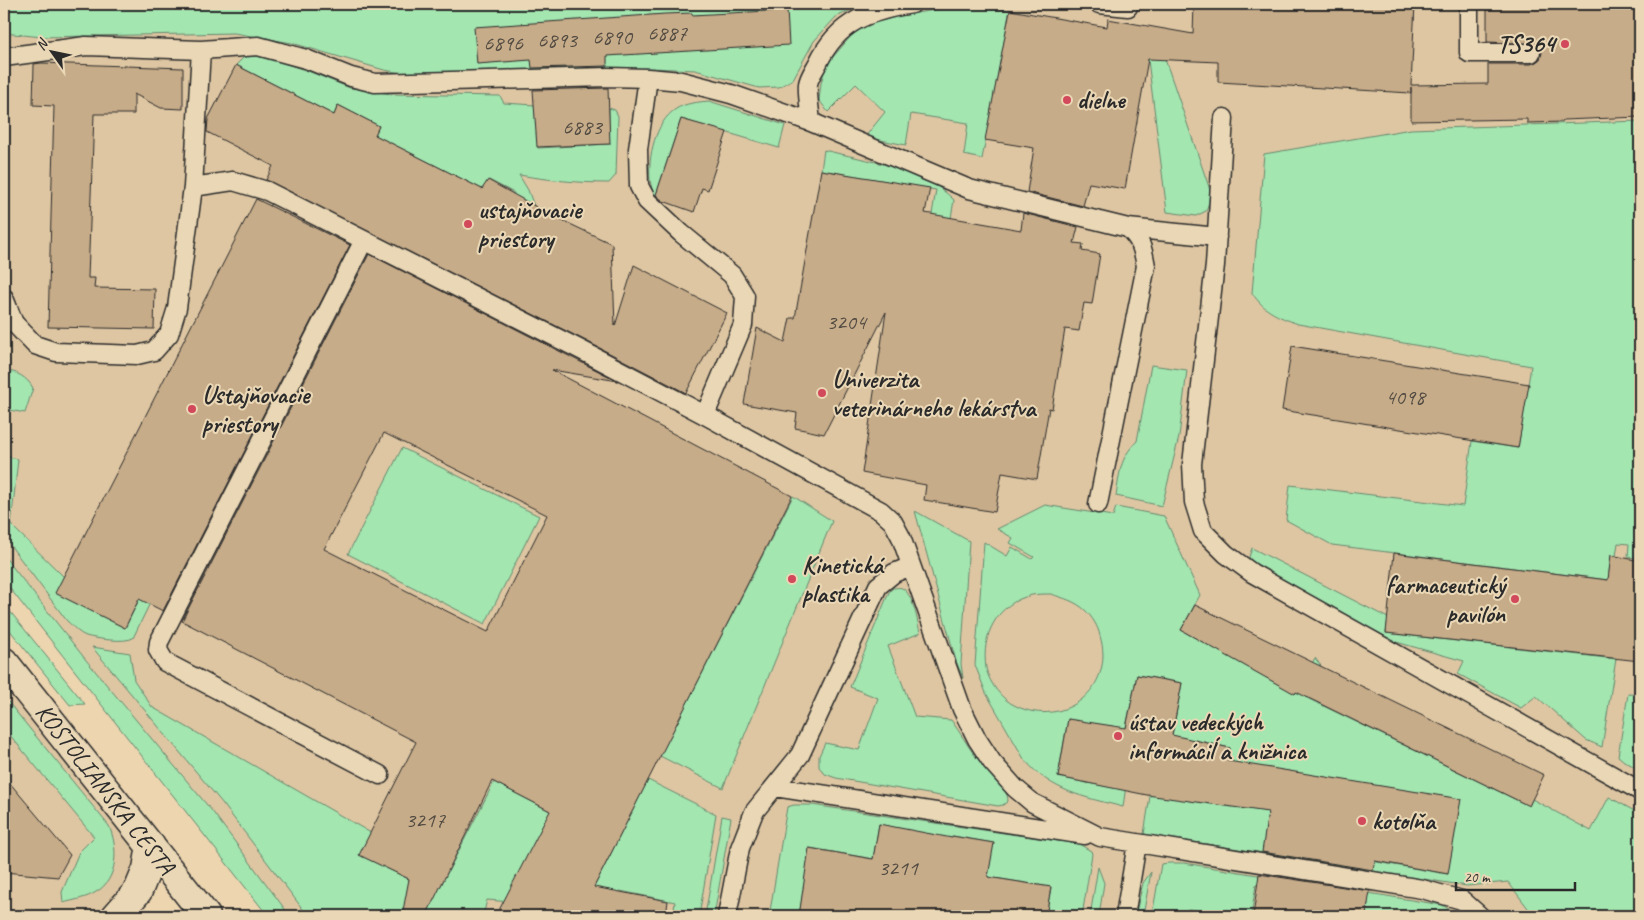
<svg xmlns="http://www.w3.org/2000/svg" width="1644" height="920" font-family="Caveat,sans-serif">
  <rect width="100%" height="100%" fill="#edd5b0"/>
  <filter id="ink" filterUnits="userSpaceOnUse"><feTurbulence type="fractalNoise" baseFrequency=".02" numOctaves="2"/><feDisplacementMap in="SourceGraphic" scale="10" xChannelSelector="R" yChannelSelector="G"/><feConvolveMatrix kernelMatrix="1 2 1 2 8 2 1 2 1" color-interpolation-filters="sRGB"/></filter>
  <g filter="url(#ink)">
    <path fill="#dec6a2" d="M 80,4 L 1640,4 L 1640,916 L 268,916 L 4,581 L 4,33 L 42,37 Z
      M 4,661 L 151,846 L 116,916 L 4,916 Z"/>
    <path fill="#a3e6b0" stroke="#67886e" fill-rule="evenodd" d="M 4,4 L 864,4 L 836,17 L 814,41 L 793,79 L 779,87 L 759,88 L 695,70 L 652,68 L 415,75 L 384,70 L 292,43 L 234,33 L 42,37 L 4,33 Z
      M 956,6 L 1010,10 L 982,159 L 964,155 L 968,123 L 911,114 L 906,145 L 865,137 L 885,112 L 856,84 L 828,112 L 819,100 L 821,83 L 826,65 L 851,36 L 866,25 L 900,16 Z
      M 1154,27 L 1210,190 L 1209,202 L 1206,211 L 1196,216 L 1167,212 L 1148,60 Z
      M 262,56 L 308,71 L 350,88 L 391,94 L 500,96 L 504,103 L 535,105 L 538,148 L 609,144 L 609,108 L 615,110 L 618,116 L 616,175 L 609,183 C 578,183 549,180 519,175 L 528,190 L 534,206 L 513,196 L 514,193 L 489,180 L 482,189 L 375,135 L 379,126 L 338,105 L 334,115 L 236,65 L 244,57 Z
      M 709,101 L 785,125 L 779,148 L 681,119 L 655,198 C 653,192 651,186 650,180 C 648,157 655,122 676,109 C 685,103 699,102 709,101 Z
      M 1640,121 L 1640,531 L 1638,531 L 1635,558 L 1628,557 L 1629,544 L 1618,543 L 1616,556 L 1611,555 L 1608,580 L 1332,545 L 1286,520 L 1290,485 L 1463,506 L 1472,441 L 1518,448 L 1531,366 L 1298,324 C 1277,316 1265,312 1252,293 L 1264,154 L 1411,129 Z
      M 824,150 C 867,161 922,167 954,200 L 937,302 L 918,299 L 936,190 L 821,170 Z
      M 1151,365 L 1187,370 L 1179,437 L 1162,506 L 1116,496 C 1120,473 1119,459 1137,441 Z
      M 4,371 C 15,370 28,378 33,388 L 25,413 L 4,409 Z
      M 402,448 L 539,516 L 485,624 L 348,554 Z
      M 4,456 L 18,459 L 11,525 L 64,577 L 56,593 L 125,628 L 142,594 L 152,599 L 133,638 C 125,643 96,639 86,636 C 78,633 73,626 67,621 L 4,537 Z
      M 793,496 L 832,521 L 723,788 L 660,756 Z
      M 1045,505 L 1113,516 L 1116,507 L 1164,516 L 1200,595 L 1181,630 L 1295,693 L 1315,658 L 1321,666 L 1305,697 L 1529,806 L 1532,799 L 1591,831 L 1609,797 L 1640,814 L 1640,916 L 1534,916 L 1508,882 L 1467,886 L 1144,834 L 1151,790 L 1221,805 L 1230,748 L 1195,740 L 1171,740 L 1182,683 L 1137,675 L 1125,732 L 1068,719 L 1058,777 L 1093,784 L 1126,786 L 1123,807 C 1085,797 1051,792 1024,759 L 986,693 L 975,665 L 984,542 L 1007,556 L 1012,547 L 1032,559 L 1034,557 L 1010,543 L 1013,538 L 997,529 ZM 1051,594 C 1063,598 1075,601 1085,610 C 1092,617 1098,626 1100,636 C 1116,688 1064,729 1016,706 C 1002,700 989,683 986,668 C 981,635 997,603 1032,595 C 1037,594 1045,594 1051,594 ZM 1274,769 L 1448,874 L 1264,843 Z
      M 915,511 L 969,541 L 961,664 L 963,678 L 956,661 Z
      M 1252,548 L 1388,618 L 1386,633 L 1616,659 L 1602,747 L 1586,740 L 1536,696 L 1521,708 L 1458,674 L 1464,661 L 1396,642 L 1265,574 L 1255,566 L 1249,557 Z
      M 4,556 L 86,660 L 212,811 L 290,916 L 268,916 L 4,581 Z
      M 893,588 C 896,588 899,587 902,588 C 913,593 918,623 920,633 L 888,646 L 915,717 L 951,720 C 960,732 967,745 976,757 C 985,768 1008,786 1008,801 L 1003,805 L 998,806 L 836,778 L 825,774 L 819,767 L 819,756 L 825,743 L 859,750 L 878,698 L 850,687 L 889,592 Z
      M 4,604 L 85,704 L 70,705 L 4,623 Z
      M 92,647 L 130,653 L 134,680 L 152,707 L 371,833 L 360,855 L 437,893 L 494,782 L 550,811 L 588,899 L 648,780 L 716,814 L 699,916 L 673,916 L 675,902 L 620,891 L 609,907 L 608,916 L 568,916 L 569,907 L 487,900 L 483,916 L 422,916 L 403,913 L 402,916 L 308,916 L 223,804 Z
      M 1628,694 L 1640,695 L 1640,770 L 1624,761 L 1618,756 Z
      M 4,697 L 109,826 C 118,846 119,879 96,892 C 87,898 74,900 63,903 L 62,892 L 79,852 L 94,837 L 4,728 Z
      M 794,805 L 812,805 L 1079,844 L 1091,851 L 1092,854 L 1082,916 L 1046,916 L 1051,887 L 988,877 L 993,843 L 953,836 L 949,858 L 879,824 L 873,859 L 810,848 L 799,916 L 770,911 L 787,807 Z
      M 722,816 L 731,818 L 714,916 L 705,916 Z
      M 1169,863 L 1184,863 L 1442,905 L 1460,916 L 1366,916 L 1368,903 L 1256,885 L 1251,916 L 1232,916 L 1188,909 L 1186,916 L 1152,916 L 1161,864 Z
      M 1098,867 L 1104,883 L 1099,916 L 1090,916 Z
      M 1151,872 L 1143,916 L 1135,916 L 1143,883 Z"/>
    <path fill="#c7ac89" stroke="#2b2b2b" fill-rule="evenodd" d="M 1194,4 L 1415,4 L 1411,85 L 1488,84 L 1488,64 L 1531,64 L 1536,62 L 1540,59 L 1542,53 L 1540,47 L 1536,44 L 1487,42 L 1487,4 L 1640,4 L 1640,117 L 1563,120 L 1563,122 L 1527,123 L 1527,119 L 1411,121 L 1411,87 L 1411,93 L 1218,82 L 1218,62 L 1148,59 L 1125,189 L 1089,183 L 1083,206 L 1027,192 L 1034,148 L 985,140 L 1010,10 L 1107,27 L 1108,19 L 1193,34 Z
      M 787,10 L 789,45 L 607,56 L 607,66 L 532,68 L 531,60 L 477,64 L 474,27 L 665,14 L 692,13 L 692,15 Z
      M 41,63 L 183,68 L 183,109 L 161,108 L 134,94 L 134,114 L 94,114 L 88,278 L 95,278 L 94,288 L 155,289 L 154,329 L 48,327 L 54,106 L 33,105 L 34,64 Z
      M 236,65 L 334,115 L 338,105 L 379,126 L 375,135 L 482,189 L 488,180 L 549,214 L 612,244 L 615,326 L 634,265 L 727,313 L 686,393 L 588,342 L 266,180 L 273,166 L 207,132 L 208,119 Z
      M 608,88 L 610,144 L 537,147 L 533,90 Z
      M 681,119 L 727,132 L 708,190 L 702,188 L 694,212 L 663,201 L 656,195 Z
      M 821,170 L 930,188 L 925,213 L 1021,230 L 1023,213 L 1078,227 L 1074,243 L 1083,244 L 1082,251 L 1100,254 L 1092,304 L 1084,303 L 1079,331 L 1065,329 L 1052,409 L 1049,408 L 1037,479 L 1002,473 L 995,512 L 924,500 L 926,485 L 862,473 L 886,312 L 824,434 L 795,428 L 797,413 L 744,404 L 757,328 L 785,342 L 790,318 L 795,318 Z
      M 256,199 L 350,245 L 163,611 L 139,599 L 125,628 L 55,593 Z
      M 369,254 L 618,381 L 552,370 L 792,496 L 594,887 L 668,901 L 666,916 L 496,916 L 550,811 L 492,781 L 426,916 L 402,916 L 409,879 L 359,855 L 416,742 L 182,621 ZM 384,433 L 547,515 L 488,632 L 324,549 Z
      M 1292,346 L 1529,384 L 1518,448 L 1282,410 Z
      M 1394,553 L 1608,580 L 1611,555 L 1640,561 L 1640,661 L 1386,633 Z
      M 1195,605 L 1544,775 L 1529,806 L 1296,692 L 1295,694 L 1181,630 Z
      M 1137,675 L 1182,683 L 1172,735 L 1230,748 L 1228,761 L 1461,799 L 1448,874 L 1375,861 L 1373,870 L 1262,852 L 1268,812 L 1147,795 L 1058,777 L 1068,719 L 1126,728 Z
      M 4,776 L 70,855 L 58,877 L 4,872 Z
      M 879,824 L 952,838 L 952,836 L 994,843 L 988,877 L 1051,887 L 1046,916 L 799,916 L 809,848 L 873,859 Z
      M 1259,874 L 1370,891 L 1366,916 L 1253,916 Z"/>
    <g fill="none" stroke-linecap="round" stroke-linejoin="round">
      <g stroke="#2b2b2b" stroke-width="21">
        <path id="service" d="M 1099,4 L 1128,7
          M 1469,4 L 1469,53 L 1531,53
          M 4,57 L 86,46 L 201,50
          M 648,78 L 638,149 L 639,186 L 647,201 L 681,233 L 732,275 L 745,296 L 743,325 L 705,415
          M 1224,118 L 1215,265 L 1192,464 L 1194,502 L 1203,531 L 1226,554 L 1252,573 L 1640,791
          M 811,122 C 810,110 807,95 808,84 C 809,77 815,69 818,63 C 838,21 869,11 912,4
          M 193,187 L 233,181 L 267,191 L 583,351 L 705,415 L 881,511 L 893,522 L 901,537 L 962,709 L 977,739 L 992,762 L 1015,788 L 1033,803 L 1100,837 L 1137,843 L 1125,916
          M 1128,228 L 1217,237
          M 364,240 L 159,642 L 158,650 L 165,662 L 380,775
          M 4,298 L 14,323 L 35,345 L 56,352 L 137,355 L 154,351 L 169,334 L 177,308 L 193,187 L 201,50 L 258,46 L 306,59 L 351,77 L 375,83 L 608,77 L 648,78 L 681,81 L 731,94 L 811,122 L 969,189 L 1128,228 C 1141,240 1143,249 1146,266 L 1098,504
          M 775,787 L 1085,835
          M 1137,843 L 1422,889 L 1462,900 L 1480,916
          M 727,916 L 740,848 L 754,812 L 800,755 L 878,586 L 894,573 L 911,566"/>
      </g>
      <g stroke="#2b2b2b" stroke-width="31">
        <path id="tertiary" d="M 4,662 L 206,916
          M 116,916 L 138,891 L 147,869 L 151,846"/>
      </g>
      <use href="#service" stroke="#ead7b5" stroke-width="18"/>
      <use href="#tertiary" stroke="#ead7b5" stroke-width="28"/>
    </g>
  </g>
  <g fill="#d1495b" stroke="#ead7b5" stroke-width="2">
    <circle cx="1565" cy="44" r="5"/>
    <circle cx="1067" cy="100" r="5"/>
    <circle cx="468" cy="224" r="5"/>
    <circle cx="822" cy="393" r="5"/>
    <circle cx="192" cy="409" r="5"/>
    <circle cx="792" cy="579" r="5"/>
    <circle cx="1515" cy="599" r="5"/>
    <circle cx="1118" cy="736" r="5"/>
    <circle cx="1362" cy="821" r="5"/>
  </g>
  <g text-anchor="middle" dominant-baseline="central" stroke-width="4" stroke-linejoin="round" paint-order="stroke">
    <g font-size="22" fill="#524b42">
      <text x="667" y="33">6887</text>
      <text x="612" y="37">6890</text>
      <text x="557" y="40">6893</text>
      <text x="503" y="43">6896</text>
      <text x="582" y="127">6883</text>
      <text x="846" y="322">3204</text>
      <text x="1405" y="397">4098</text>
      <text x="425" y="820">3217</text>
      <text x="898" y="868">3211</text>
    </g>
    <g font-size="25" font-weight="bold" fill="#2b2b2b" stroke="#ead7b5" text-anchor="start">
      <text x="1555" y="44" text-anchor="end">TS364</text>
      <text x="1077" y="100">dielne</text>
      <text x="478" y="210">ustajňovacie<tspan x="478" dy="29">priestory</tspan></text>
      <text x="832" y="379">Univerzita<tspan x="832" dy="29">veterinárneho lekárstva</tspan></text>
      <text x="202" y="395">Ustajňovacie<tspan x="202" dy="29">priestory</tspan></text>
      <text x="802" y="565">Kinetická<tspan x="802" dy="29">plastika</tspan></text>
      <text x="1505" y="585" text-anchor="end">farmaceutický<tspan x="1505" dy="29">pavilón</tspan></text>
      <text x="1128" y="722">ústav vedeckých<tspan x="1128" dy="29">informáciĺ a knižnica</tspan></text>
      <text x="1372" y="821">kotolňa</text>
    </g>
    <g font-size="25" fill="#2b2b2b" stroke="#ead7b5">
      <text transform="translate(105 789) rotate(52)">KOSTOLIANSKA CESTA</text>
    </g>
  </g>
  <rect width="1644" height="920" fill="none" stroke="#ead7b5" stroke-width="20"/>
  <rect x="10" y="10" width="1624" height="900" fill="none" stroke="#2b2b2b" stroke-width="2" filter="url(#ink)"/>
  <g transform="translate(52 52) rotate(303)" stroke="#ead7b5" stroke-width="4" paint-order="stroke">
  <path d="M0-4L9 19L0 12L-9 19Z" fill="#2b2b2b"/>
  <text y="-8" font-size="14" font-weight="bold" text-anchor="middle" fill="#2b2b2b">N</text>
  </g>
  <path d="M1456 882v8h119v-8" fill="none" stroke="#2b2b2b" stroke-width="2.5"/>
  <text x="1464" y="882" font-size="15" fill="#2b2b2b" stroke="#ead7b5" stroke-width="4" paint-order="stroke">20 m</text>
</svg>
